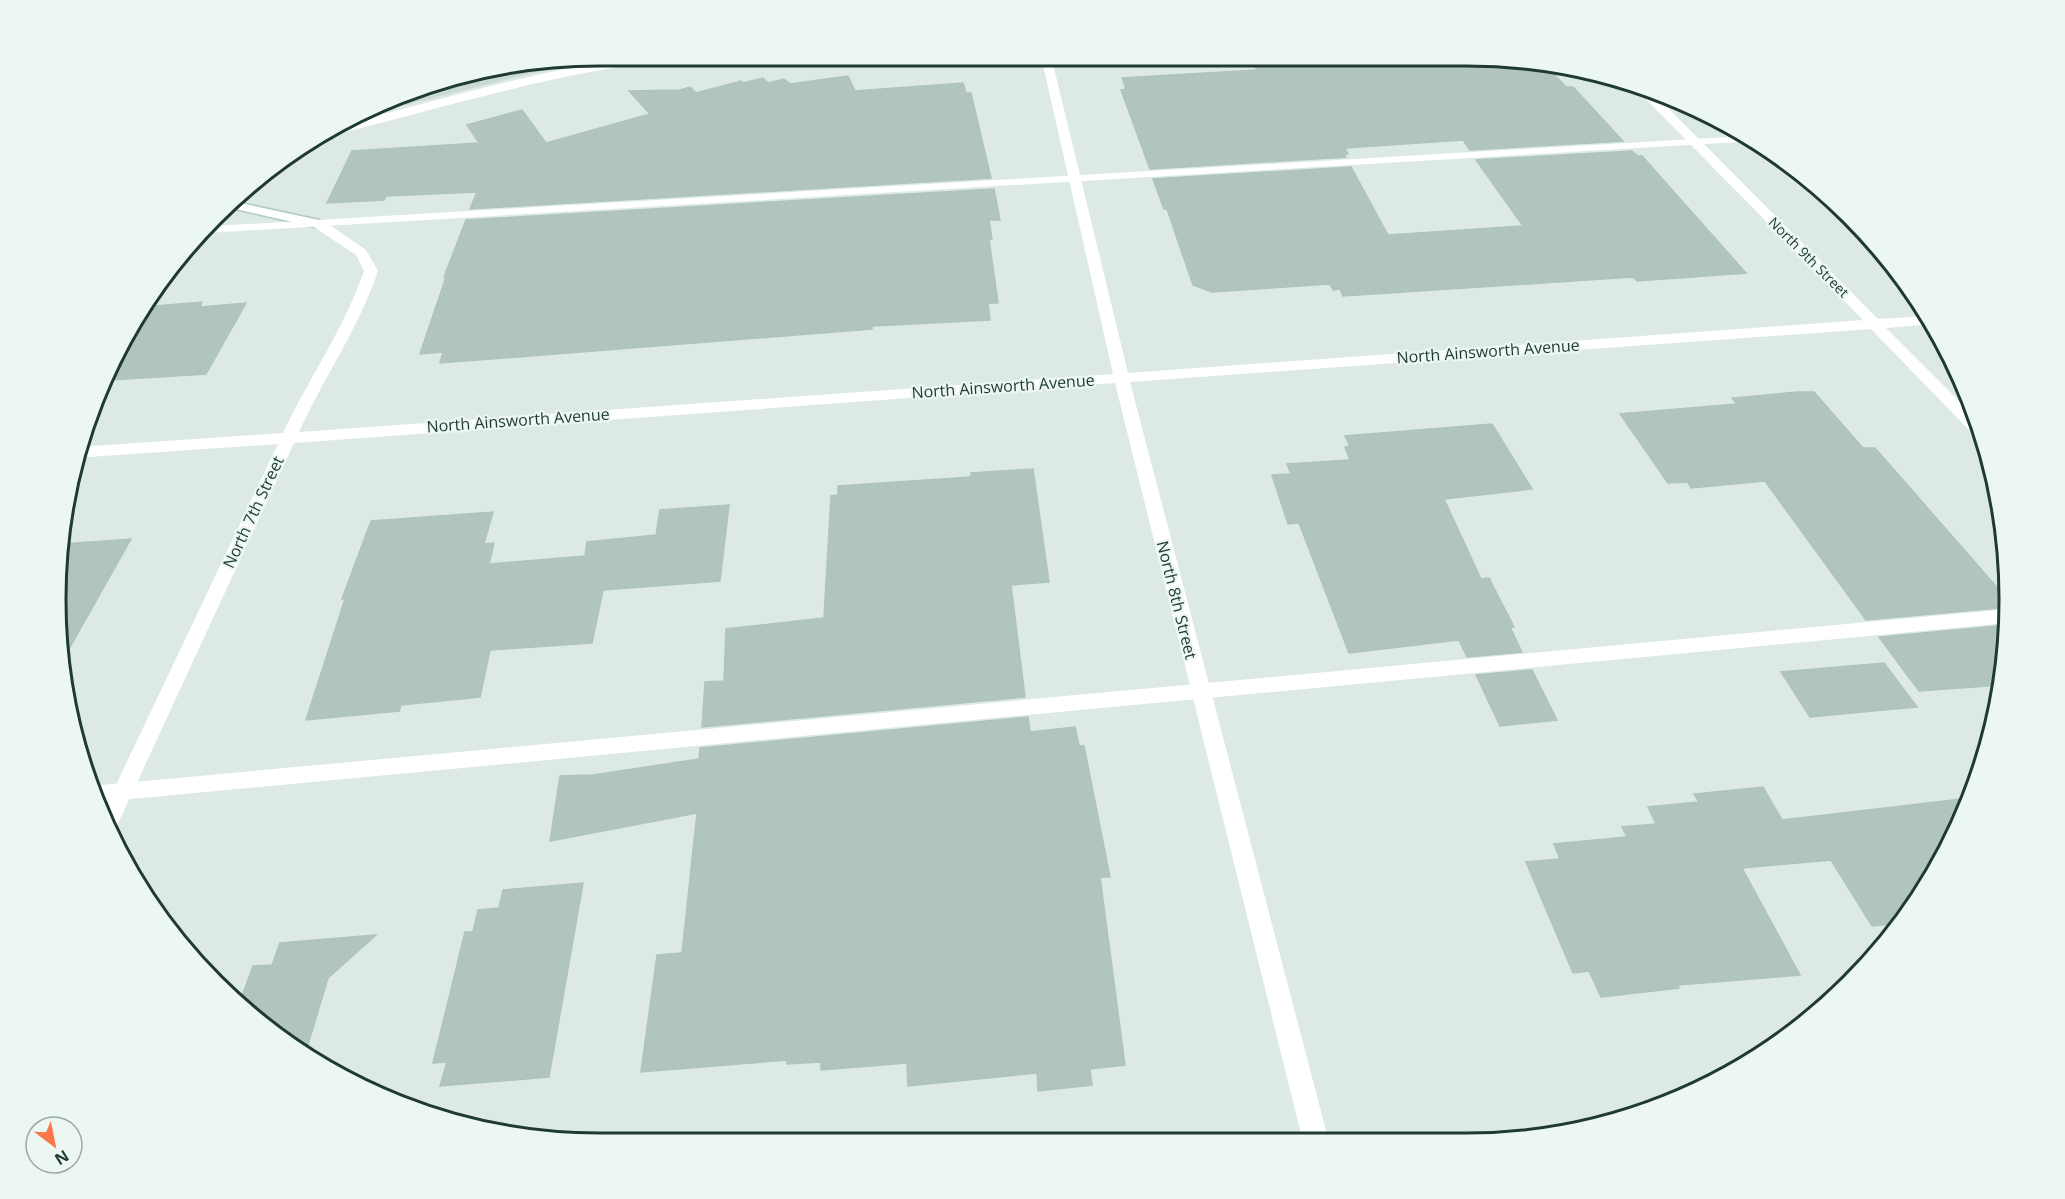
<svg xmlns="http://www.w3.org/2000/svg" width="2065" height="1199" font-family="'Open Sans',sans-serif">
  <rect width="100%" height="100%" fill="#ddeae4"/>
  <path fill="#cbdad3" d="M 601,56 L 369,114 L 425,84 Z"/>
  <path fill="#b2c5bd" stroke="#afc4bb" stroke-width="1.5" d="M 1357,57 L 1501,57 L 1546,66 L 1566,87 L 1573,87 L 1623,141 L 1470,150 L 1463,140 L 1345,148 L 1348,154 L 1344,154 L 1346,157 L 1150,169 L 1121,90 L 1126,89 L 1122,78 L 1257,70 L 1254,64 Z
    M 848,76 L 855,91 L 963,83 L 966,93 L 971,93 L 991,178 L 470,209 L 477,192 L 386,196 L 384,200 L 327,203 L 352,151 L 479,143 L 467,125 L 522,110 L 546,143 L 650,114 L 629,91 L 680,90 L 690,87 L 696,93 L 741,81 L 743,83 L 763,78 L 768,83 L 784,79 L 790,84 Z
    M 1632,151 L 1638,156 L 1642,156 L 1746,273 L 1637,281 L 1633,277 L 1343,296 L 1340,289 L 1333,290 L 1330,284 L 1212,292 L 1193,285 L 1167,209 L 1164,209 L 1153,179 L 1351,167 L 1388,235 L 1523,226 L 1476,160 Z
    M 994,189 L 1000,220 L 989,220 L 992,239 L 989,239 L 998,303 L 988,303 L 990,320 L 872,326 L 872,329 L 440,363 L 443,352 L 420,354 L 446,277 L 444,277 L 466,220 Z
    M 202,302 L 200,307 L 246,303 L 206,374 L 110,380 L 143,307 Z
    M 1798,392 L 1814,392 L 1863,448 L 1875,448 L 2009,601 L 2009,607 L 1866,620 L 1765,481 L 1691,488 L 1688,482 L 1668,483 L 1620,414 L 1737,404 L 1732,398 Z
    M 1492,424 L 1532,489 L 1444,499 L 1481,579 L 1489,578 L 1514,627 L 1510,627 L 1522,652 L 1467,657 L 1459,640 L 1349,653 L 1299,523 L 1288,524 L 1272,475 L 1291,474 L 1287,464 L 1350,460 L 1345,447 L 1350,446 L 1345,436 Z
    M 1033,469 L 1049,582 L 1011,585 L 1025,697 L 702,727 L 705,682 L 724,681 L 726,629 L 824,618 L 831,496 L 838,495 L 838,486 L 971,477 L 971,473 Z
    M 729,505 L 720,581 L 603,590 L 592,643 L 490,650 L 480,697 L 401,705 L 399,711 L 306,720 L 345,599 L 342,599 L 371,521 L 493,512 L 484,544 L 494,543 L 489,564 L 585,556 L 587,542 L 656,535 L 660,510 Z
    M 131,539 L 65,656 L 56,600 L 63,544 Z
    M 2007,625 L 2001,685 L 1919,691 L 1879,637 Z
    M 1884,663 L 1917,707 L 1810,717 L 1781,672 Z
    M 1532,670 L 1557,720 L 1500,726 L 1476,675 Z
    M 1028,717 L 1030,732 L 1075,727 L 1079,746 L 1084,746 L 1110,877 L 1100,877 L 1125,1065 L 1090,1069 L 1092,1085 L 1038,1091 L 1037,1073 L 908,1086 L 907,1063 L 821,1070 L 821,1062 L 787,1064 L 787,1060 L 641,1072 L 657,955 L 682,953 L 697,813 L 550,841 L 560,776 L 593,775 L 699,759 L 700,748 Z
    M 1763,787 L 1782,820 L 1971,798 L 1918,901 L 1900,923 L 1872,926 L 1831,860 L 1742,868 L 1800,975 L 1678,985 L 1679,988 L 1601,997 L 1589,971 L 1573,973 L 1526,862 L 1560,859 L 1554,844 L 1627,837 L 1622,827 L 1656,824 L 1648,807 L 1699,802 L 1694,794 Z
    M 583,883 L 549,1077 L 440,1086 L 447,1062 L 433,1063 L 465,932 L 473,932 L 478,910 L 499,908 L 503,890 Z
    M 376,935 L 328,978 L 305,1055 L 298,1052 L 241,999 L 253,966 L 272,965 L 280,943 Z"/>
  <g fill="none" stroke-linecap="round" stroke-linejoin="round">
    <g stroke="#afcac1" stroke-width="3">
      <path id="secondary" d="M 236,202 L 319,220 L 325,224 L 319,228 L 231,208 Z"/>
    </g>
    <path fill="#fff" fill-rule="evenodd" d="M 1745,136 L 1756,141 L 207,233 L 214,226 Z
      M 2009,609 L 2007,623 L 99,802 L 90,786 Z"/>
    <path fill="#fff" fill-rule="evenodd" d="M 649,56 L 678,56 L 673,59 C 560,72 452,105 342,133 L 337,131 L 353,122 C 451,97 548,67 649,56 Z
      M 1041,56 L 1051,56 L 1128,373 L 1863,320 L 1633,86 L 1632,83 L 1647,87 L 1878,319 L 1928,316 L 1932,324 L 1886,328 L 1976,418 L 1982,436 L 1974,435 L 1871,329 L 1130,382 L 1329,1142 L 1303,1142 L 1115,383 L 294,443 L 116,828 L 113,829 L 104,810 L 278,444 L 74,458 L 79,447 L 283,433 C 309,378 344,329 364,271 L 356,255 L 314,227 L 313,224 L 314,221 L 324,221 L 366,250 L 378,271 C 359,328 324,377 299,432 L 1113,374 Z"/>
    <use href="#secondary" fill="#fff" fill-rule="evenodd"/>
  </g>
  <g text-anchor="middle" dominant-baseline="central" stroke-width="4.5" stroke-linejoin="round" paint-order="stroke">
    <g font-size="14" fill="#1e3a32" stroke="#edf7f2">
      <text transform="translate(1809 257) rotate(45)">North 9th Street</text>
    </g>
    <g font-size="16" fill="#1e3a32" stroke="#edf7f2">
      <text transform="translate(1488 351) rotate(-4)">North Ainsworth Avenue</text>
      <text transform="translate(1003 386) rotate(-4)">North Ainsworth Avenue</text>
      <text transform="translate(518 420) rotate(-4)">North Ainsworth Avenue</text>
      <text transform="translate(253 512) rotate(-65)">North 7th Street</text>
      <text transform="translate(1177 600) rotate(76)">North 8th Street</text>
    </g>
  </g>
  <path d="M0 0H2065V1199H0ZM599 66H1466A533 533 0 0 1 1999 599V600A533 533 0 0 1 1466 1133H599A533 533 0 0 1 66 600V599A533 533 0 0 1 599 66Z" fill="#edf7f2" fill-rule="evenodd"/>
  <path fill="none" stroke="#1e3a32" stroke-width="3" d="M599 66H1466A533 533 0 0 1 1999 599V600A533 533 0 0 1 1466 1133H599A533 533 0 0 1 66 600V599A533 533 0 0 1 599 66Z"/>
  <g transform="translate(54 1145) rotate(148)"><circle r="28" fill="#edf7f2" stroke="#9aaba5" stroke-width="1.5"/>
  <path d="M0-4.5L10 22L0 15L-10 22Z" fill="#fb7649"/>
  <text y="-9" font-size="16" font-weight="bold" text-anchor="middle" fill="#1e3a32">N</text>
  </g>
</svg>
